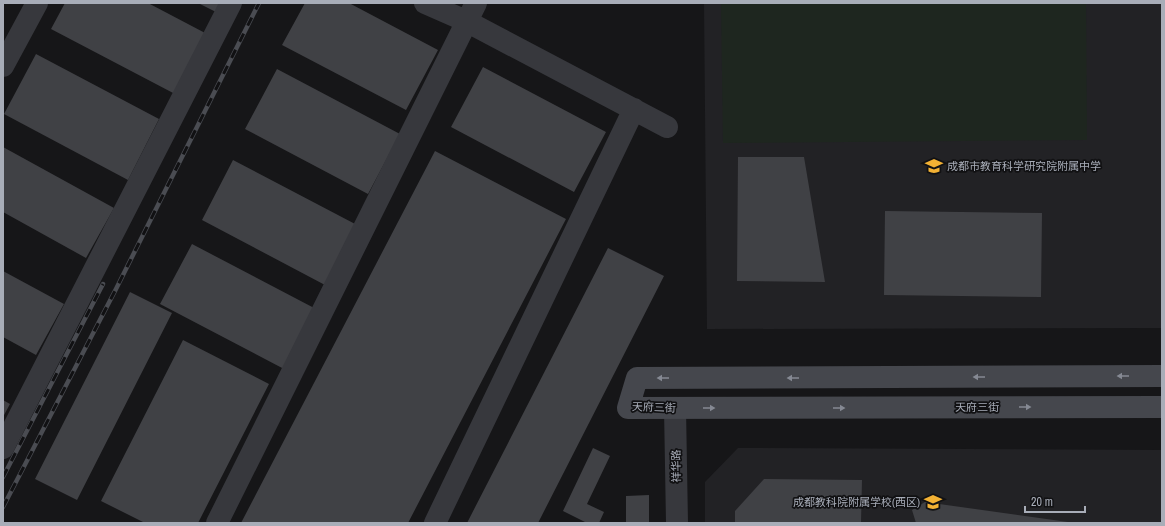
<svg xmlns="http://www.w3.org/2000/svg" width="1165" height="526" font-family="'Archivo Narrow','Noto Sans SC',sans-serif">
  <rect width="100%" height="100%" fill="#161618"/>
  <path fill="#222225" d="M 704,3 L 1162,3 L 1162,328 L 707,329 Z
    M 738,448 L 1162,450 L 1162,523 L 705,523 L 705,482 Z"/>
  <path fill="#1e261f" d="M 721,3 L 1086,3 L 1087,140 L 723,143 Z"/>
  <path fill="#404145" d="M 65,3 L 148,3 L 207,34 L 175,94 L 51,29 Z
    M 198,3 L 221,3 L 216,12 Z
    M 305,3 L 349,3 L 438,50 L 406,110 L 282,45 Z
    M 36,54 L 159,119 L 128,180 L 4,114 Z
    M 483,67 L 606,132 L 574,192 L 451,127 Z
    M 277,69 L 400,134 L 368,194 L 245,129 Z
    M 3,147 L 114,208 L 86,258 L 3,212 Z
    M 435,151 L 566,219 L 408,523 L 241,523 Z
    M 738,157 L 804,157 L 825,282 L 737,281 Z
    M 233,160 L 357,225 L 325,285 L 202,220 Z
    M 885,211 L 1042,213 L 1041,297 L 884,295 Z
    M 192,244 L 316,309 L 284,369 L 160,304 Z
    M 608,248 L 664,276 L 538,523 L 467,523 Z
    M 3,271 L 64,304 L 36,355 L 3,337 Z
    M 130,292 L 172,313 L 77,500 L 35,479 Z
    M 183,340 L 269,384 L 198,523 L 145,523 L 101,501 Z
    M 3,400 L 10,404 L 3,417 Z
    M 593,448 L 610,456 L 587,504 L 604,512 L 599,523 L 587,523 L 563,511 Z
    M 764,479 L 862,480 L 861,523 L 735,523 L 735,511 Z
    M 649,495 L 649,523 L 626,523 L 626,496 Z
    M 925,502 L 1068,522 L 1068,523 L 916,523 L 912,510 Z"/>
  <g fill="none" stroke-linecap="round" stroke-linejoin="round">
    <path stroke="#37383d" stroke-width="22" d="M 425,3 L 466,21 L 667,127
      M 3,66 L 37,3
      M 675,408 L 677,523
      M 3,448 L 231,3
      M 217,523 L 476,3
      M 435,523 L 634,109"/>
    <path stroke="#45474d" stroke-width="22" d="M 1162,376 L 637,378 L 628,408 L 1162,407"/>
    <g stroke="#4a4c52" stroke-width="4.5">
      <path id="rail" d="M 3,477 L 103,284
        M 3,507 L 116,289 L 259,3"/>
    </g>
    <use href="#rail" stroke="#111113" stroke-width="3" stroke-dasharray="9" stroke-linecap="butt"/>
  </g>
  <defs><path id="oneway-solid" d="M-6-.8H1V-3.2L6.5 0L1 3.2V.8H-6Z"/></defs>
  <g fill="#858993">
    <use href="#oneway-solid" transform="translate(1123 376) rotate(180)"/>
    <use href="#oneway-solid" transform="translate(979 377) rotate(180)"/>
    <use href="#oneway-solid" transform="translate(663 378) rotate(180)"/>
    <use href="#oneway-solid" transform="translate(793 378) rotate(180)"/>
    <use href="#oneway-solid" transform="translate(1025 407)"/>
    <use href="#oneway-solid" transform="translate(709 408)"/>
    <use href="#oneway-solid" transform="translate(839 408)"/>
  </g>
  <defs>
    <g id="school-bare" transform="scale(1.38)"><path d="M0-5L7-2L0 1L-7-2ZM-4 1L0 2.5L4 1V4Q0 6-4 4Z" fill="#f2b134" stroke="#111113" stroke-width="2.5" paint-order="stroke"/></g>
  </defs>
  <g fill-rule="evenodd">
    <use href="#school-bare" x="934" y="166"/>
    <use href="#school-bare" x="933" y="502"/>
  </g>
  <g text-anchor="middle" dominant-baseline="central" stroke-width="3.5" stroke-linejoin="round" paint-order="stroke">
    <g font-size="11" fill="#a8adb8" stroke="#111113" text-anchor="start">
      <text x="947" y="166">成都市教育科学研究院附属中学</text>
      <text x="920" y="502" text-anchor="end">成都教科院附属学校(西区)</text>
    </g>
    <g font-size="11" fill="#a8adb8" stroke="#111113">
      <text transform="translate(654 407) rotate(2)">天府三街</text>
      <text x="977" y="407">天府三街</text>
      <text transform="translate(676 466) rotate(-91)">祥华路</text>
    </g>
  </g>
  <rect width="1165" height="526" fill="none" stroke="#a8adb8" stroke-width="8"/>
  <path d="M1025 506v6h60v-6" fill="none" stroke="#a8adb8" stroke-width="2"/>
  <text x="1031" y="506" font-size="12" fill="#a8adb8" stroke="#111113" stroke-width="3" paint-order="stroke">20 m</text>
</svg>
